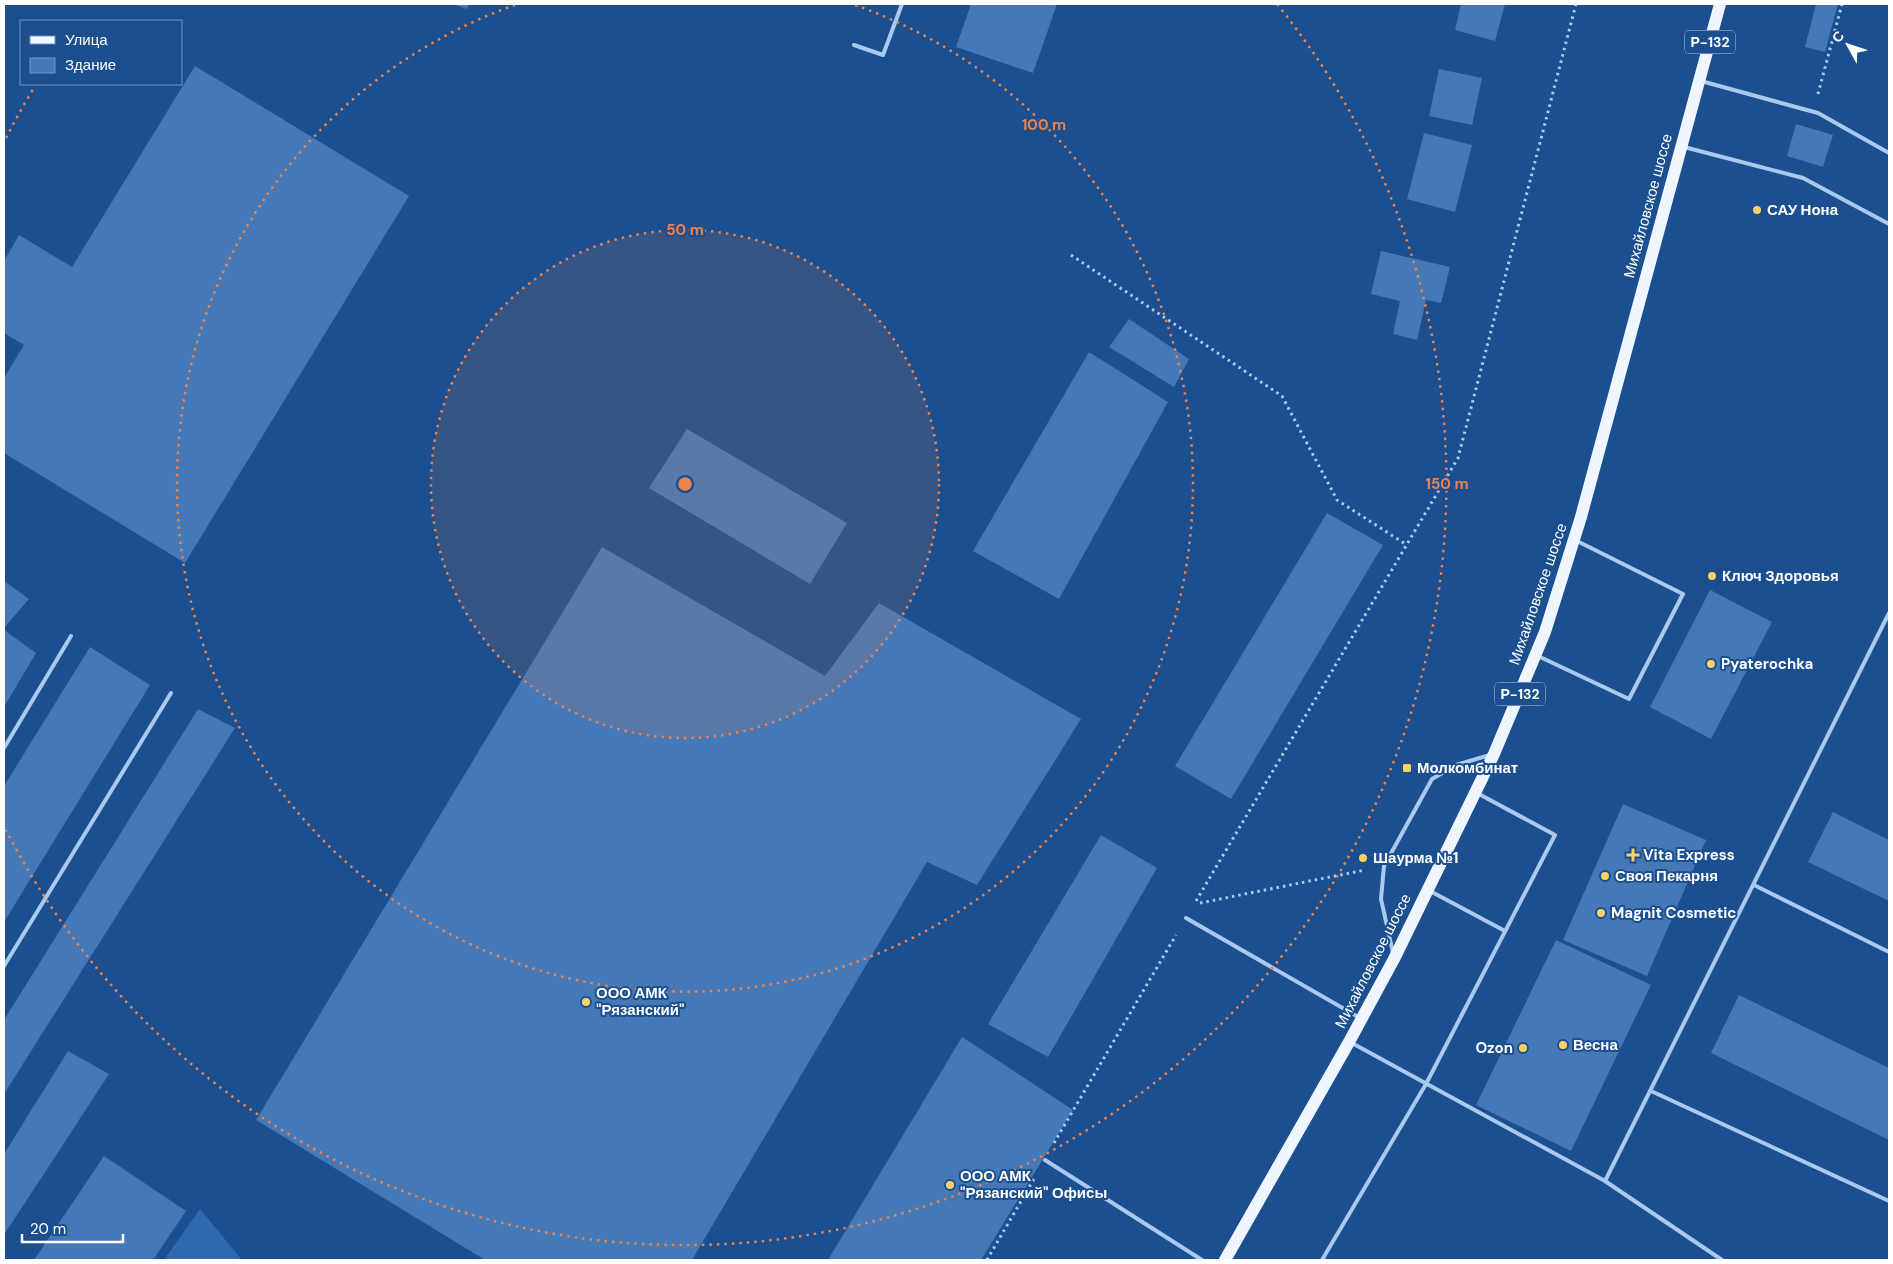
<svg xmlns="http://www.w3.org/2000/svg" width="1893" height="1264" font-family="'DM Sans',sans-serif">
  <rect width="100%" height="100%" fill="#1b4f8f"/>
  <path fill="#2e69ad" d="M 200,1209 L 242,1260 L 164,1260 Z"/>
  <path fill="#4478b7" d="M 452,4 L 469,4 L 467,9 Z
    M 971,4 L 1057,4 L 1033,73 L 956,47 Z
    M 1461,4 L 1505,4 L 1495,41 L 1455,30 Z
    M 1816,4 L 1838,4 L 1825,52 L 1805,47 Z
    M 195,66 L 409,196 L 185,563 L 4,453 L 4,378 L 24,345 L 4,333 L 4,261 L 19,235 L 72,267 Z
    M 1439,69 L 1482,78 L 1472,125 L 1429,116 Z
    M 1796,124 L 1833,135 L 1823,167 L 1787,156 Z
    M 1424,133 L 1472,145 L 1455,212 L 1407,199 Z
    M 1381,251 L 1450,267 L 1441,303 L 1426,300 L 1417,340 L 1393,334 L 1400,301 L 1371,294 Z
    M 1129,319 L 1189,359 L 1174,387 L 1109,347 Z
    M 1089,352 L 1168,402 L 1059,599 L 973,551 Z
    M 687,429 L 847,523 L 810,584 L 649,488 Z
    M 1327,513 L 1383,545 L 1231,799 L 1175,766 Z
    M 602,547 L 825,676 L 879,603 L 1081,719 L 977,885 L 927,862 L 692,1260 L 485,1260 L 256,1120 Z
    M 4,581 L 29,599 L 4,628 Z
    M 1710,590 L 1772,622 L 1711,739 L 1650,707 Z
    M 4,630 L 36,653 L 4,707 Z
    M 90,647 L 150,685 L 4,922 L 4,786 Z
    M 198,709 L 235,728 L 4,1094 L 4,1020 Z
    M 1623,804 L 1706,840 L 1647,976 L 1563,940 Z
    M 1833,812 L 1889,840 L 1889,901 L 1808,862 Z
    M 1101,835 L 1157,868 L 1048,1057 L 988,1024 Z
    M 1556,940 L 1651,985 L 1571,1151 L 1476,1105 Z
    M 1739,995 L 1889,1068 L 1889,1140 L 1711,1053 Z
    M 962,1037 L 1073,1110 L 981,1260 L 828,1260 Z
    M 68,1051 L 109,1074 L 4,1235 L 4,1154 Z
    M 104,1156 L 186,1211 L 153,1260 L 34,1260 Z"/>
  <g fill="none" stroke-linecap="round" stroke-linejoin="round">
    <path stroke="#a9c9ee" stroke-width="3" stroke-dasharray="2.5 4" stroke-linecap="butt" d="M 1818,94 L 1842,4
      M 1071,255 L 1282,396 L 1337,500 L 1407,545
      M 1196,901 L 1458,458 L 1576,4
      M 1200,903 L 1365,870
      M 1054,1143 L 1176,935
      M 987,1260 L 1035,1177"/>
    <path stroke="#a9c9ee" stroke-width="4" d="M 854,45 L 883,55 L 902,4
      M 1701,81 L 1818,113 L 1889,153
      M 1684,147 L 1803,178 L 1889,224
      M 1538,656 L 1629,699 L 1683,594 L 1575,540
      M 4,748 L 71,636
      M 1754,885 L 1889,952
      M 1430,891 L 1505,931
      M 1186,918 L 1360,1018
      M 1393,953 L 1381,899 L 1384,866 L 1432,779 L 1456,765 L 1490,755
      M 4,966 L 171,693
      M 1350,1042 L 1605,1181 L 1889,613
      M 1651,1091 L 1889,1201
      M 1045,1160 L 1202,1260
      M 1605,1181 L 1722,1260
      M 1322,1260 L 1426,1084 L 1555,835 L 1477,793"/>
    <path stroke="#f0f6ff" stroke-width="12" d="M 1225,1260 L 1349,1042 L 1394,959 L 1494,754 L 1545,632 L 1581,517 L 1720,4"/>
  </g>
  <circle cx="685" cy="484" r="254" fill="#ee8249" fill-opacity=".12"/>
  <g fill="none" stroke="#ee8249" stroke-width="2.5" stroke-dasharray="2.5 5">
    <circle cx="685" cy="484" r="254"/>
    <path d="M855 5A508 508 0 1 1 515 5"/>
    <path d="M6 138A762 762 0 0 1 35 86M1277 4A762 762 0 1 1 6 830"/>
  </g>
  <g fill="#ffd166" stroke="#1b4f8f" stroke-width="2">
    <circle cx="1757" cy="210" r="5"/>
    <circle cx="1712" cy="576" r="5"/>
    <circle cx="1711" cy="664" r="5"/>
    <rect x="1402" y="763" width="10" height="10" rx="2.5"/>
    <path d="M1630.5 847.5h5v5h5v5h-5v5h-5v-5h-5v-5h5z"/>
    <circle cx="1363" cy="858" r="5"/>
    <circle cx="1605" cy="876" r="5"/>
    <circle cx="1601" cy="913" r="5"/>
    <circle cx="586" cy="1002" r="5"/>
    <circle cx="1563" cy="1045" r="5"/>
    <circle cx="1523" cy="1048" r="5"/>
    <circle cx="950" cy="1185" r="5"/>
  </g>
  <g text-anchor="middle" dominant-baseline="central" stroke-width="4" stroke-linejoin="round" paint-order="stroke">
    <g fill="#1b4f8f" stroke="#bbcadd" stroke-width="1">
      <rect x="1685" y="30.5" width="50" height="23" rx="4"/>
      <rect x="1495" y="682.5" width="50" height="23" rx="4"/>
    </g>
    <g font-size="14" font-weight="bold" fill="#fff">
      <text x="1710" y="42">Р-132</text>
      <text x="1520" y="694">Р-132</text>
    </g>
    <g font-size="15" fill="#fff" stroke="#1b4f8f">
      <text transform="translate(1648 206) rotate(-75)">Михайловское шоссе</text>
      <text transform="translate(1538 594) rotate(-71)">Михайловское шоссе</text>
      <text transform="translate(1373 961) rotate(-63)">Михайловское шоссе</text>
    </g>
    <g font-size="15" font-weight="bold" fill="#fff" stroke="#1b4f8f" text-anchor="start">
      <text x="1767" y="210">САУ Нона</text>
      <text x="1722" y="576">Ключ Здоровья</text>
      <text x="1721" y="664">Pyaterochka</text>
      <text x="1417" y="768">Молкомбинат</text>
      <text x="1643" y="855">Vita Express</text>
      <text x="1373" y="858">Шаурма №1</text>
      <text x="1615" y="876">Своя Пекарня</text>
      <text x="1611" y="913">Magnit Cosmetic</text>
      <text x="596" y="993">ООО АМК<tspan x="596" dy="17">"Рязанский"</tspan></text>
      <text x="1573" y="1045">Весна</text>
      <text x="1513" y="1048" text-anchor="end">Ozon</text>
      <text x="960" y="1176">ООО АМК<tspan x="960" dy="17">"Рязанский" Офисы</tspan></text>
    </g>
  </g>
  <circle cx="685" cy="484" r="8" fill="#ee8249" stroke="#1b4f8f" stroke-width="2.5"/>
  <g font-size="15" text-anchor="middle" font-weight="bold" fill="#ee8249" stroke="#1b4f8f" stroke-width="4" stroke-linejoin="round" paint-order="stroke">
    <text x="1044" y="130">100 m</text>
    <text x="685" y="235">50 m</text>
    <text x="1447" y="489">150 m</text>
  </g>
  <rect width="1893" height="1264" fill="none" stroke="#ffffff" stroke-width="10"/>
  <rect x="20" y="20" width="162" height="65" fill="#1b4f8f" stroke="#7695bc"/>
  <rect x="30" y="36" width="25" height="8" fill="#f0f6ff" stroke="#7695bc"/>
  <text x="65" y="45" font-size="15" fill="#ffffff">Улица</text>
  <rect x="30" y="58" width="25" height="15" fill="#4478b7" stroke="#7695bc"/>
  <text x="65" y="70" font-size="15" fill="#ffffff">Здание</text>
  <g transform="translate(1848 45) rotate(310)" stroke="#1b4f8f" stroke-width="4" paint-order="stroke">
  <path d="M0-4L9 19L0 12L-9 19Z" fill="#ffffff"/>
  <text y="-8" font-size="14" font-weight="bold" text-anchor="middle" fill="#ffffff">С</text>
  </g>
  <path d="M22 1234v8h101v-8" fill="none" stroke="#ffffff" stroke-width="2.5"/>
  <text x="30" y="1234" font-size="15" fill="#ffffff" stroke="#1b4f8f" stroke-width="4" paint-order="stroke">20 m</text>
</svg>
